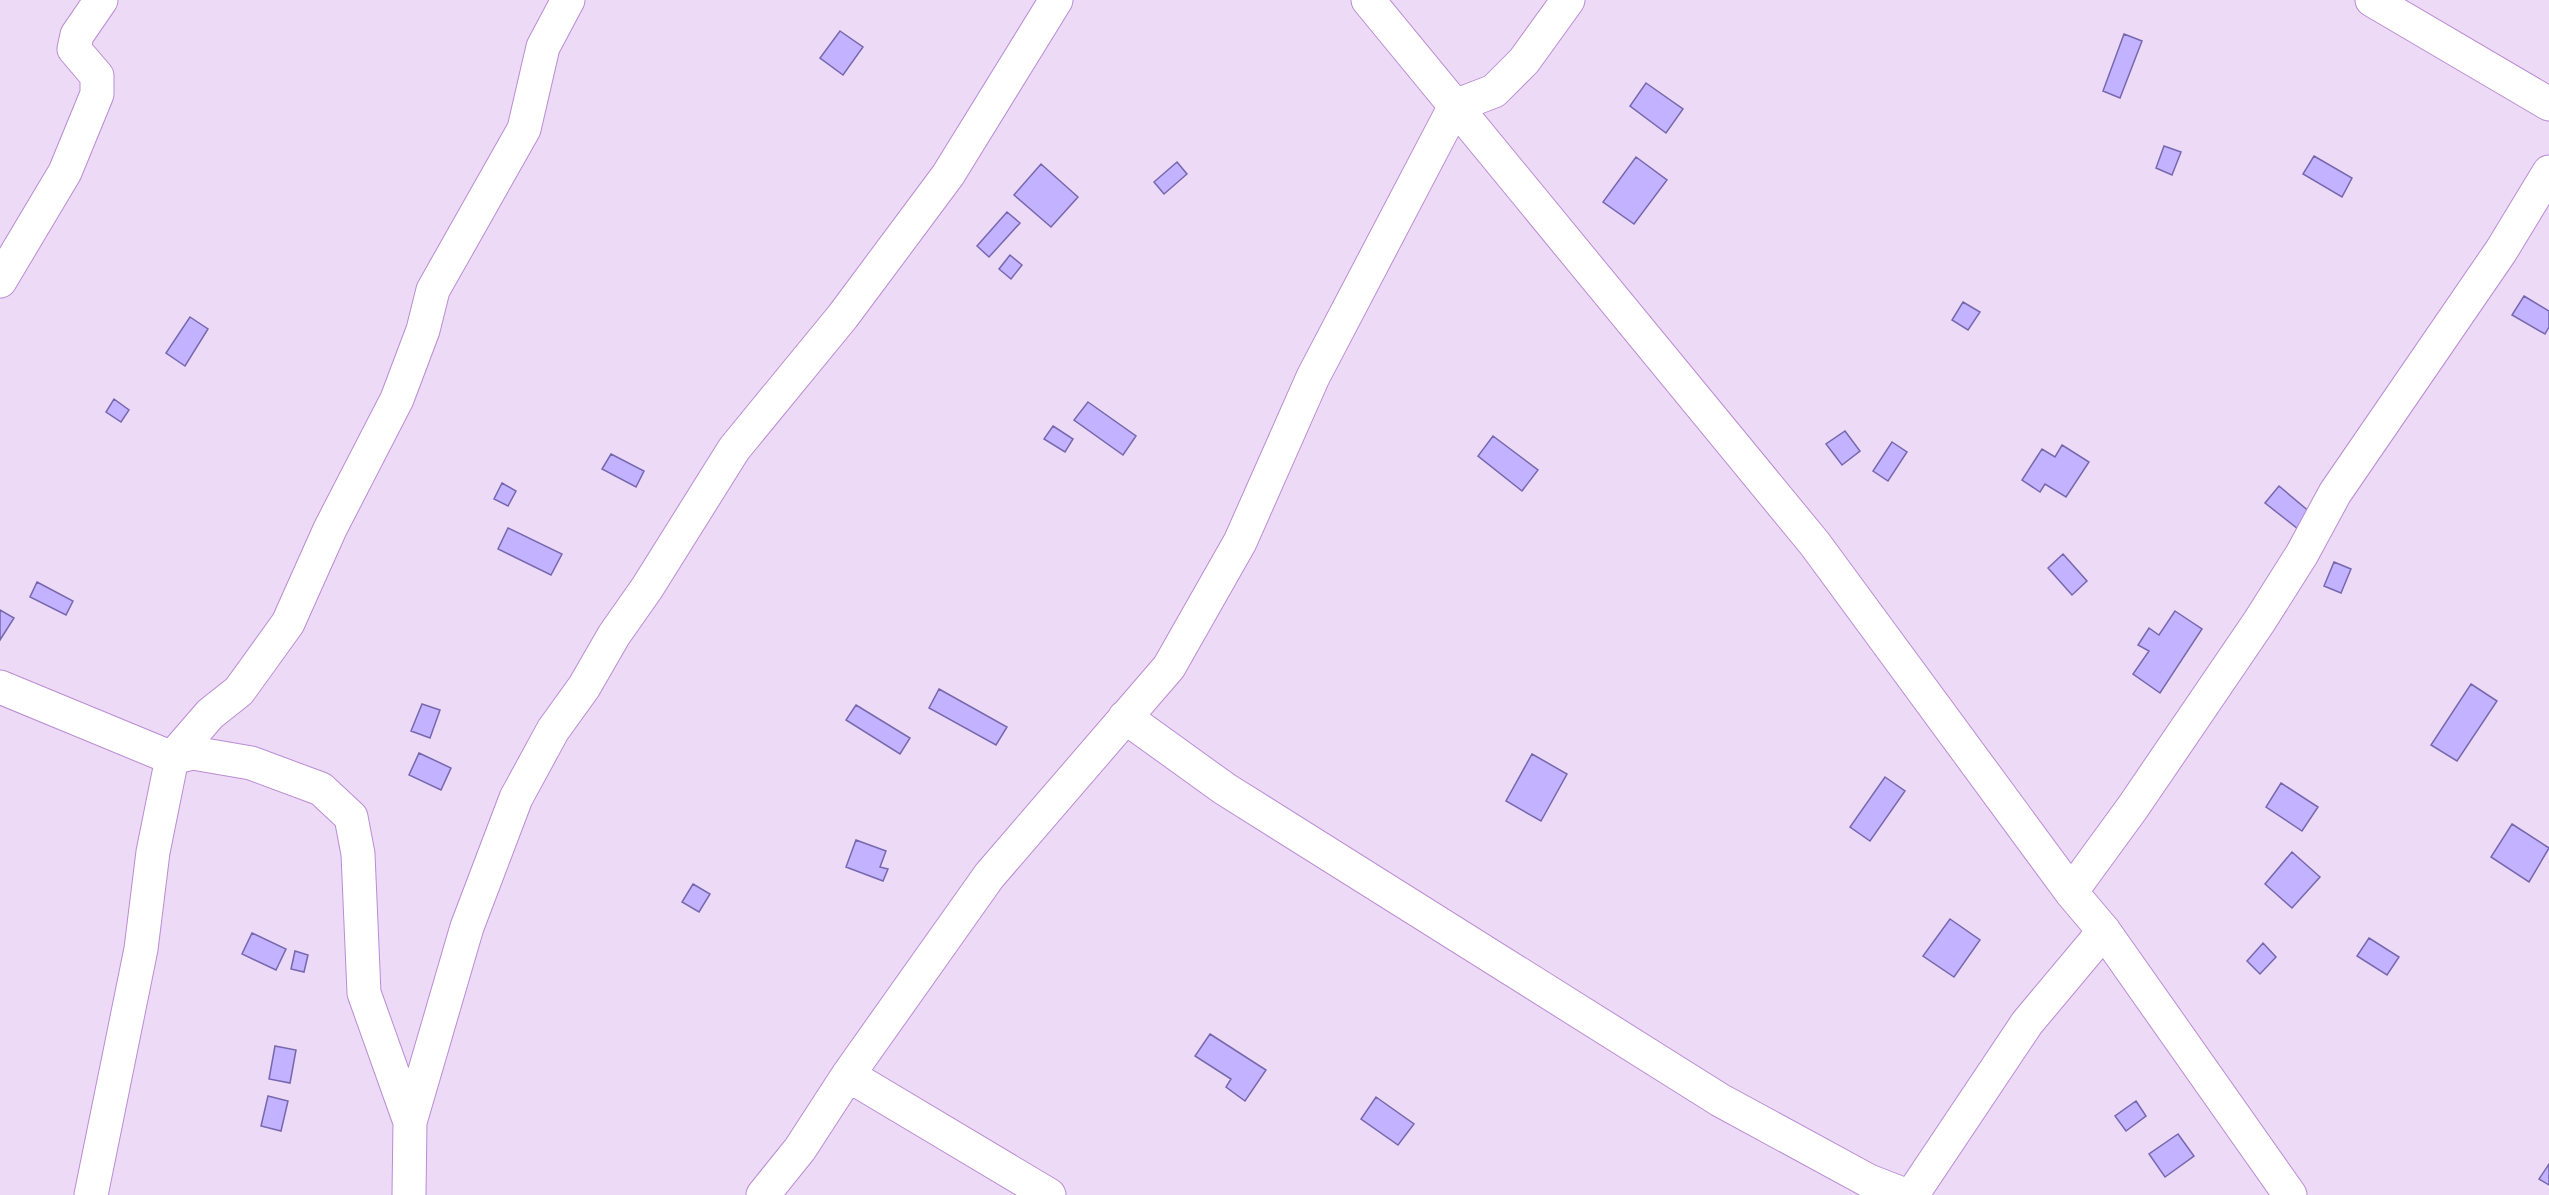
<svg xmlns="http://www.w3.org/2000/svg" width="2549" height="1195" font-family="Montserrat,sans-serif">
  <rect width="100%" height="100%" fill="#ecdaf7"/>
  <path fill="#c2b2ff" stroke="#7767ad" stroke-width="1.5" d="M 840,31 L 863,47 L 843,75 L 820,58 Z
    M 2124,34 L 2142,41 L 2120,98 L 2103,91 Z
    M 1646,83 L 1683,109 L 1666,133 L 1630,106 Z
    M 2164,146 L 2181,152 L 2172,175 L 2156,168 Z
    M 2314,156 L 2352,178 L 2342,197 L 2303,174 Z
    M 1636,157 L 1667,180 L 1634,224 L 1603,202 Z
    M 1177,162 L 1187,174 L 1164,194 L 1154,182 Z
    M 1041,164 L 1078,197 L 1051,227 L 1014,195 Z
    M 1007,212 L 1020,223 L 989,257 L 977,246 Z
    M 1010,255 L 1022,265 L 1011,279 L 999,269 Z
    M 2524,296 L 2549,311 L 2549,327 L 2545,334 L 2512,315 Z
    M 1963,302 L 1980,312 L 1968,330 L 1952,320 Z
    M 190,317 L 208,329 L 185,366 L 166,353 Z
    M 114,399 L 129,410 L 121,422 L 106,412 Z
    M 1088,402 L 1136,436 L 1123,455 L 1074,420 Z
    M 1053,426 L 1073,439 L 1065,452 L 1044,439 Z
    M 1845,431 L 1860,451 L 1842,465 L 1826,444 Z
    M 1493,436 L 1538,470 L 1522,491 L 1478,456 Z
    M 1892,442 L 1907,452 L 1888,481 L 1873,471 Z
    M 2062,445 L 2089,462 L 2066,497 L 2045,484 L 2040,492 L 2022,480 L 2042,449 L 2055,457 Z
    M 611,454 L 644,471 L 636,487 L 602,469 Z
    M 502,483 L 516,491 L 508,506 L 494,499 Z
    M 2279,486 L 2311,513 L 2298,529 L 2265,503 Z
    M 508,528 L 562,554 L 551,575 L 498,549 Z
    M 2063,554 L 2087,581 L 2072,595 L 2048,568 Z
    M 2334,562 L 2351,569 L 2341,593 L 2324,586 Z
    M 37,582 L 73,601 L 66,615 L 30,597 Z
    M 0,610 L 14,618 L 0,640 Z
    M 2175,611 L 2202,629 L 2160,693 L 2133,674 L 2149,651 L 2138,645 L 2149,628 L 2159,635 Z
    M 2471,684 L 2497,701 L 2457,761 L 2431,745 Z
    M 939,689 L 1007,727 L 996,745 L 929,708 Z
    M 422,704 L 440,710 L 430,738 L 411,731 Z
    M 856,705 L 910,738 L 900,754 L 846,720 Z
    M 419,753 L 451,768 L 441,790 L 409,775 Z
    M 1532,754 L 1567,774 L 1541,821 L 1506,801 Z
    M 1885,777 L 1905,791 L 1870,841 L 1850,827 Z
    M 2281,783 L 2318,807 L 2302,831 L 2266,807 Z
    M 2512,824 L 2549,848 L 2529,882 L 2491,857 Z
    M 856,840 L 886,851 L 880,867 L 888,869 L 883,881 L 846,867 Z
    M 2292,852 L 2320,877 L 2292,908 L 2265,884 Z
    M 693,884 L 710,894 L 699,912 L 682,902 Z
    M 1950,919 L 1980,940 L 1954,977 L 1923,956 Z
    M 252,933 L 286,949 L 276,970 L 242,954 Z
    M 2369,938 L 2399,957 L 2387,975 L 2357,956 Z
    M 2263,943 L 2276,957 L 2260,974 L 2247,961 Z
    M 295,951 L 308,955 L 304,972 L 291,969 Z
    M 1210,1034 L 1266,1070 L 1245,1101 L 1226,1087 L 1231,1079 L 1195,1056 Z
    M 275,1046 L 296,1050 L 290,1083 L 269,1079 Z
    M 268,1096 L 288,1101 L 281,1131 L 261,1126 Z
    M 1376,1097 L 1414,1124 L 1398,1145 L 1361,1119 Z
    M 2136,1101 L 2146,1116 L 2126,1131 L 2115,1116 Z
    M 2178,1134 L 2194,1156 L 2165,1177 L 2149,1154 Z
    M 2549,1164 L 2549,1185 L 2539,1179 Z"/>
  <g fill="none" stroke-linecap="round" stroke-linejoin="round">
    <g stroke="#ba8dd2" stroke-width="35">
      <path id="minor" d="M 1368,0 L 1815,544 L 2071,892 L 2104,931 L 2290,1195
        M 2372,0 L 2549,104
        M 0,281 L 65,172 L 97,94 L 97,76 L 74,49 L 77,35 L 101,0
        M 0,687 L 172,758 L 193,753 L 251,763 L 321,789 L 351,817 L 358,854 L 364,993 L 410,1122 L 409,1195
        M 1125,717 L 1225,789 L 1720,1100 L 1869,1181 L 1905,1195
        M 2071,892 L 2133,807 L 2259,622 L 2302,554 L 2335,493 L 2501,251 L 2549,172
        M 848,1075 L 1049,1195
        M 410,1122 L 467,927 L 516,798 L 553,730 L 584,687 L 614,635 L 647,588 L 734,449 L 843,316 L 948,175 L 1056,0
        M 91,1195 L 141,949 L 153,852 L 172,758 L 210,714 L 239,691 L 288,623 L 330,529 L 397,399 L 423,330 L 433,290 L 524,129 L 543,47 L 568,0
        M 763,1195 L 800,1149 L 848,1075 L 989,876 L 1169,667 L 1240,542 L 1313,377 L 1455,106 L 1494,91 L 1524,61 L 1568,0
        M 1912,1195 L 2027,1023 L 2104,931"/>
    </g>
    <use href="#minor" stroke="#fff" stroke-width="33"/>
  </g>
</svg>
